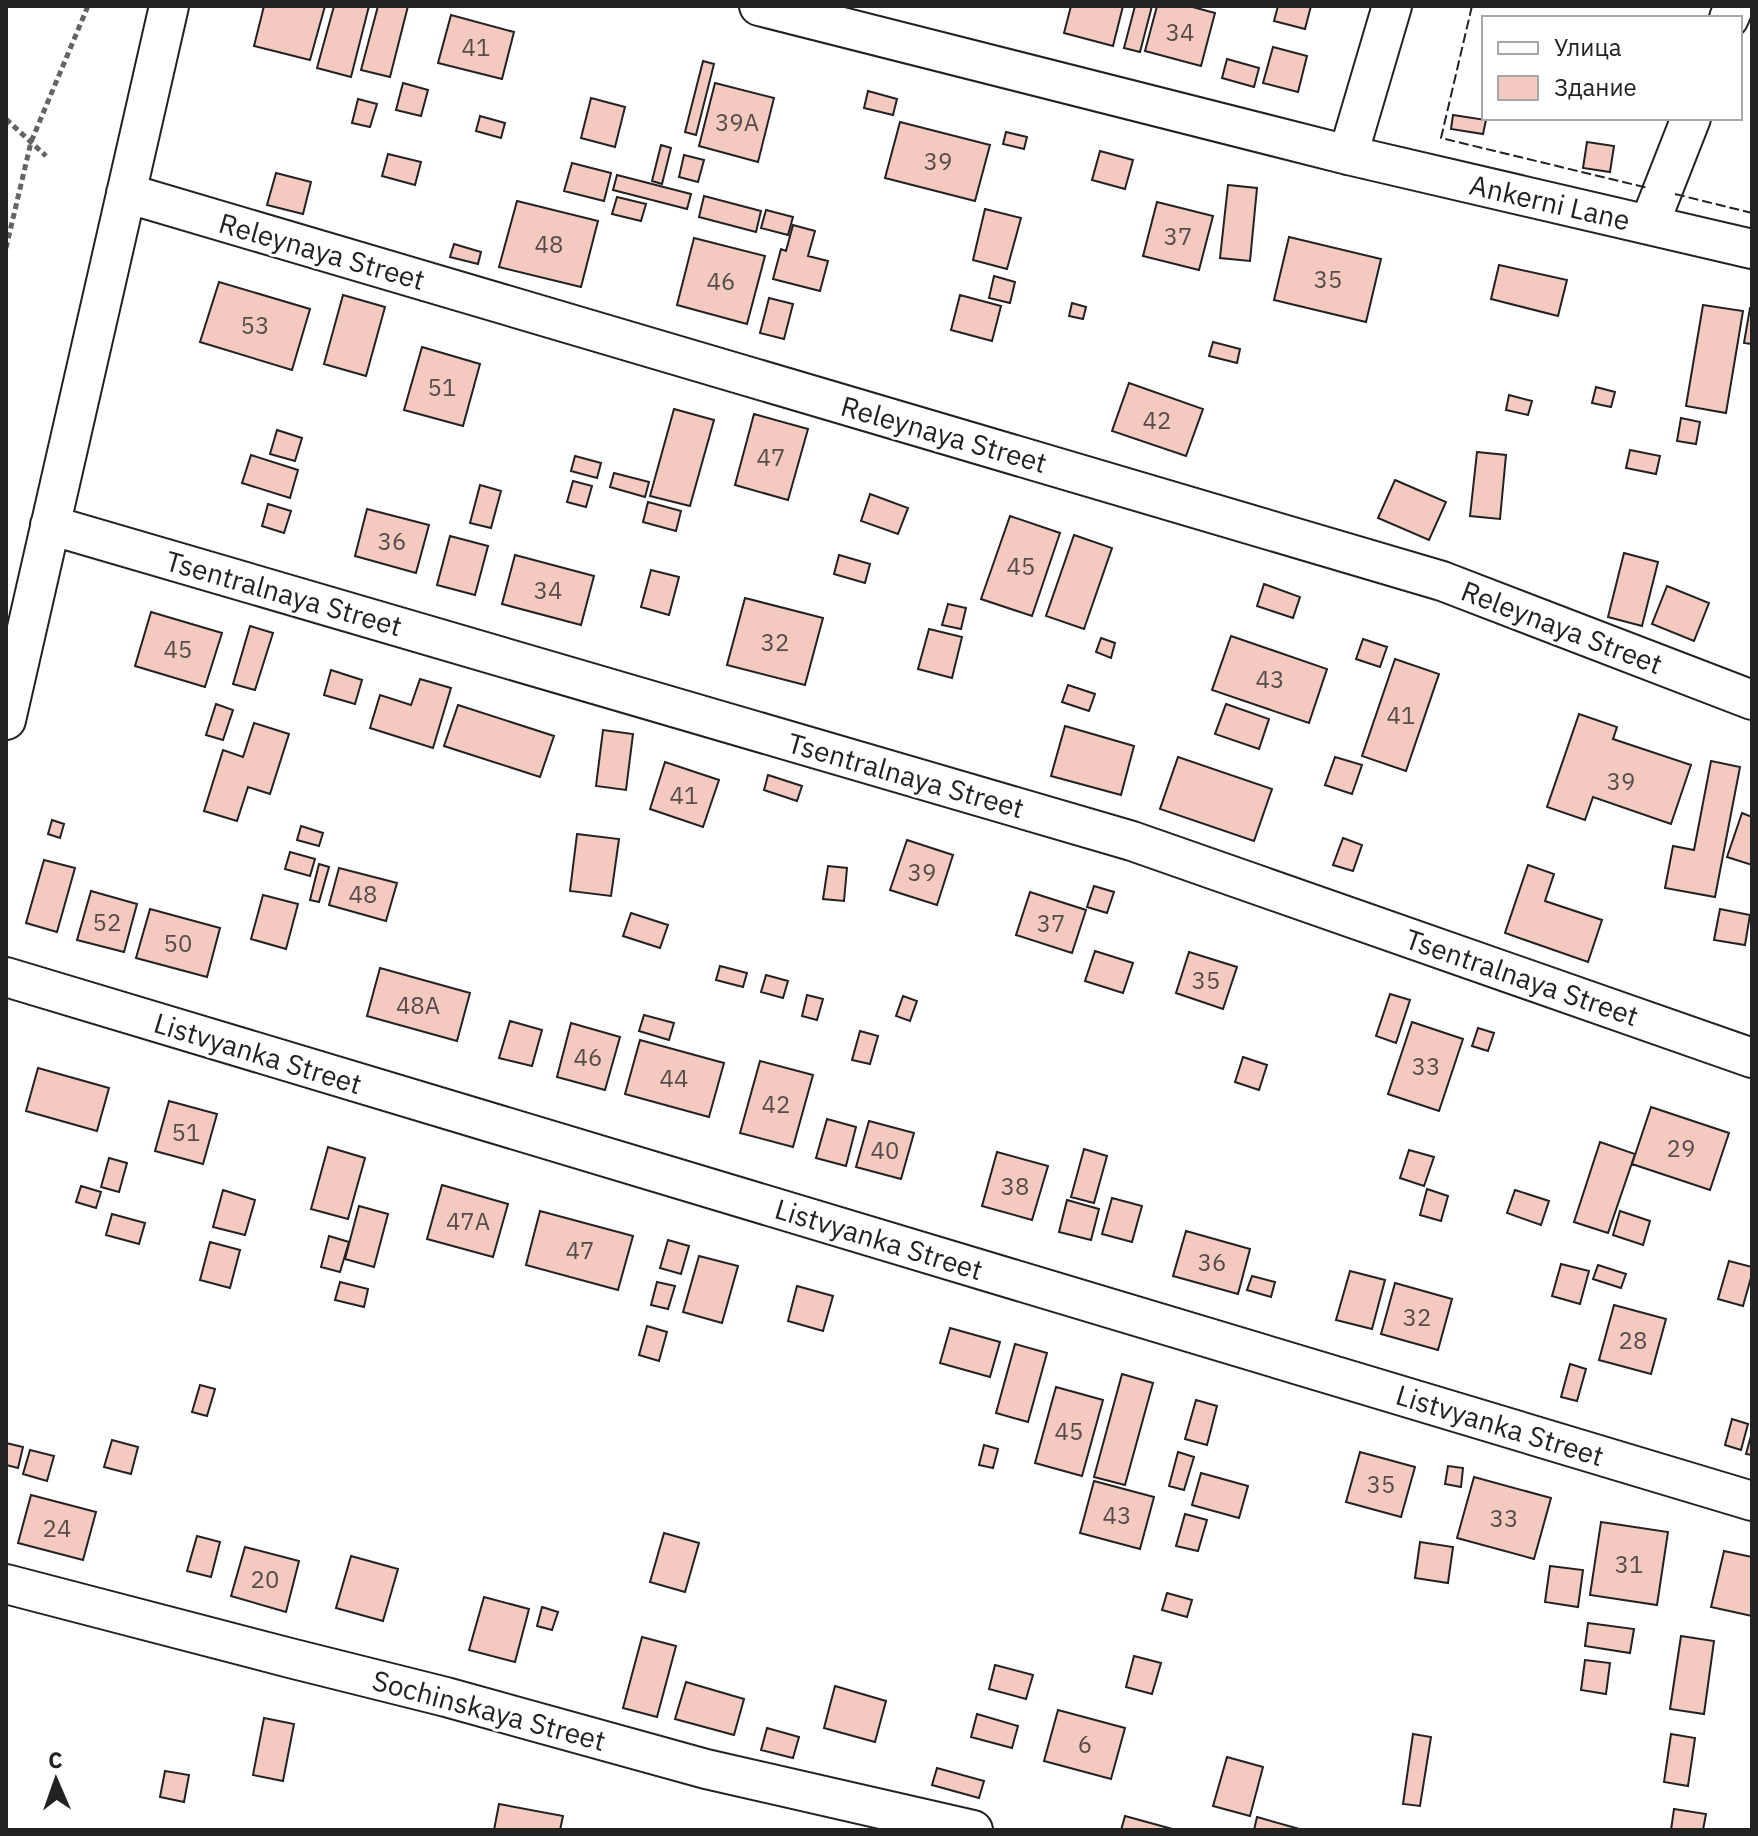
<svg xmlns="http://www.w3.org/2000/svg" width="1758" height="1836" font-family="'IBM Plex Sans',sans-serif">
  <rect width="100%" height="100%" fill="#fff"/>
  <path fill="#f3c9c0" stroke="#222" stroke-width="2" d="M 264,6 L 325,6 L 310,60 L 254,46 Z
    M 334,6 L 369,6 L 351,77 L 317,68 Z
    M 378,6 L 408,6 L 390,77 L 361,70 Z
    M 1071,6 L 1123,6 L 1113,46 L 1064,33 Z
    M 1135,6 L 1152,6 L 1140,52 L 1124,48 Z
    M 1157,6 L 1189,6 L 1215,13 L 1201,66 L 1145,51 Z
    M 1278,6 L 1311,6 L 1305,29 L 1274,21 Z
    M 451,15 L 514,32 L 502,79 L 438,63 Z
    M 1273,47 L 1307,56 L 1298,92 L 1263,83 Z
    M 1227,59 L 1259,68 L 1254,87 L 1222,78 Z
    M 703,61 L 714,64 L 696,135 L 685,132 Z
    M 403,83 L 428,90 L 421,116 L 396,110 Z
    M 715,83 L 774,98 L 758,162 L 699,146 Z
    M 868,91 L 897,99 L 893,115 L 864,108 Z
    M 591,98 L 625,107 L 615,147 L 581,138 Z
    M 358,99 L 377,104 L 370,127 L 352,123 Z
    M 1453,115 L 1486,120 L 1483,134 L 1451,129 Z
    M 480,116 L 505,123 L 501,138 L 476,131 Z
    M 900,122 L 990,145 L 975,201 L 885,178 Z
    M 1006,132 L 1027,137 L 1024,149 L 1003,144 Z
    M 1587,142 L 1614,146 L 1610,172 L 1583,168 Z
    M 661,145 L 671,148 L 662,184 L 652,181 Z
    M 1100,151 L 1133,160 L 1125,189 L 1092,180 Z
    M 388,154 L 421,162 L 415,185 L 382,176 Z
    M 684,155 L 704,160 L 698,182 L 679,177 Z
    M 572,163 L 611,173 L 604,201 L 564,191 Z
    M 276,173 L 311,182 L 303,214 L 267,205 Z
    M 617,175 L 691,194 L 687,209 L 613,190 Z
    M 1228,185 L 1257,188 L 1250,261 L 1220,258 Z
    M 704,196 L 761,211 L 756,232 L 699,217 Z
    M 617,197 L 646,204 L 641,221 L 612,214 Z
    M 517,201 L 598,221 L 581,287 L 499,267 Z
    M 1157,202 L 1213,216 L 1199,270 L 1143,256 Z
    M 985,209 L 1021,218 L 1007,269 L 973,260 Z
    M 766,210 L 793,217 L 788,235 L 761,228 Z
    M 793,225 L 815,231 L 808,256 L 828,261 L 820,291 L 773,279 L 781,249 L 786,251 Z
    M 1289,237 L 1381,259 L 1366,322 L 1274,300 Z
    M 694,238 L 765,256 L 747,324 L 677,305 Z
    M 454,244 L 481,252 L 478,264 L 450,257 Z
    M 1499,265 L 1567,280 L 1558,316 L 1491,299 Z
    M 994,276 L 1015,282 L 1010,303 L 989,298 Z
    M 219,282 L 310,309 L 292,370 L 200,342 Z
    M 343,295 L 385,307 L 366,376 L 324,364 Z
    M 960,295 L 1001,306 L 992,341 L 951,330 Z
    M 769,298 L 793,304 L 784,339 L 760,333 Z
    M 1072,303 L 1086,307 L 1083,319 L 1069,316 Z
    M 1703,305 L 1743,311 L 1726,413 L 1686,406 Z
    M 1750,308 L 1752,308 L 1752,344 L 1744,343 Z
    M 1213,342 L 1240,349 L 1237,363 L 1209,356 Z
    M 422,347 L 480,364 L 463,426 L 404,410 Z
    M 1129,383 L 1203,409 L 1186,456 L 1112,431 Z
    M 1596,387 L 1615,392 L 1611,407 L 1592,403 Z
    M 1509,395 L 1532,401 L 1528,415 L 1506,410 Z
    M 674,409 L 714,420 L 690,506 L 650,496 Z
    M 754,414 L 808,429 L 788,500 L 735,485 Z
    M 1681,418 L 1700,422 L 1696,444 L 1677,441 Z
    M 277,430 L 302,438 L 295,461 L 270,454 Z
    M 1630,450 L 1660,456 L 1656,474 L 1626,468 Z
    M 1477,452 L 1506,455 L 1500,519 L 1470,516 Z
    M 251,455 L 298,470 L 290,498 L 242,483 Z
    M 575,456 L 601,463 L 597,478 L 571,471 Z
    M 614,473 L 649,482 L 645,497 L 610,487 Z
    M 1395,480 L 1446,502 L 1429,540 L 1378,518 Z
    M 573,481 L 592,486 L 586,507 L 567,502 Z
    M 480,485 L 501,491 L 491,528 L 470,523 Z
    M 870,494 L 908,508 L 898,534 L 861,521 Z
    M 648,502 L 681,511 L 676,531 L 643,522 Z
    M 268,504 L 291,511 L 284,533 L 262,526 Z
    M 367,509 L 429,525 L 416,573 L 355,556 Z
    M 1010,516 L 1060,533 L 1032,616 L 981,599 Z
    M 1074,535 L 1112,548 L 1084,629 L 1046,616 Z
    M 450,536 L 488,546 L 475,595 L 437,585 Z
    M 1624,553 L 1658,562 L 1642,626 L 1608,617 Z
    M 515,555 L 594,576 L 581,625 L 502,604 Z
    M 839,555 L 870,564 L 865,583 L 834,574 Z
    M 651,570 L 679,577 L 669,615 L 641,607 Z
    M 1264,584 L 1300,597 L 1293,618 L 1257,606 Z
    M 1667,586 L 1709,603 L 1694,641 L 1652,624 Z
    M 745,598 L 823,618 L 805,685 L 727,665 Z
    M 948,604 L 966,608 L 961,629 L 942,625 Z
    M 151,612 L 222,633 L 205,687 L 135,666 Z
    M 250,626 L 273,633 L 255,690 L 233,684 Z
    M 929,629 L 962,637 L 952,678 L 918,669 Z
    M 1231,636 L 1327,669 L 1309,723 L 1212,690 Z
    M 1101,638 L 1115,643 L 1111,658 L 1096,652 Z
    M 1363,639 L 1387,647 L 1380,667 L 1356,659 Z
    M 1395,659 L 1439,674 L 1406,771 L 1362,756 Z
    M 331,670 L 362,680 L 355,704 L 324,695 Z
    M 420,679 L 451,688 L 433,748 L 370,728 L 380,695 L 411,705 Z
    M 1068,685 L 1095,694 L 1089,711 L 1062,702 Z
    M 216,704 L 233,710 L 223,740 L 206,735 Z
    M 1226,704 L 1269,719 L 1259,749 L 1215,734 Z
    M 458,705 L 554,736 L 540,777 L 444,746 Z
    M 1579,714 L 1617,727 L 1613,739 L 1691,765 L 1671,824 L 1593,797 L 1585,820 L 1547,807 Z
    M 254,723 L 289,734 L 270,794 L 248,787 L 237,821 L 204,811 L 223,750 L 243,757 Z
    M 1065,726 L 1134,746 L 1121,795 L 1051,776 Z
    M 603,730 L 633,734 L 626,790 L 596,786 Z
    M 1178,757 L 1272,789 L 1254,841 L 1160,809 Z
    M 1335,757 L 1362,765 L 1352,794 L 1325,785 Z
    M 1711,761 L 1740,767 L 1715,897 L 1665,888 L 1673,846 L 1694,850 Z
    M 665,762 L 719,780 L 703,827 L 650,809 Z
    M 768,775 L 802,786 L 797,801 L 764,790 Z
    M 1742,813 L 1752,817 L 1752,865 L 1727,857 Z
    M 52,820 L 64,824 L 60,838 L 48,834 Z
    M 301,826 L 323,833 L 319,846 L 297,840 Z
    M 577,834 L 619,839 L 611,896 L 570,891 Z
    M 1343,838 L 1362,845 L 1353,871 L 1333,865 Z
    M 907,840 L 953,855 L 937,905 L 890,890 Z
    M 290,852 L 315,859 L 310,876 L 285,869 Z
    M 44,860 L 75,868 L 57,932 L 26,923 Z
    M 319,864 L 329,867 L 319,902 L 310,900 Z
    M 1528,865 L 1554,874 L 1545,901 L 1602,920 L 1588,962 L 1505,933 Z
    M 828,866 L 847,868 L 844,901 L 823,899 Z
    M 339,868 L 397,883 L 386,921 L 329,905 Z
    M 1094,886 L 1114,892 L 1107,913 L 1087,907 Z
    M 91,891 L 137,904 L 124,952 L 77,940 Z
    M 1030,892 L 1086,910 L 1072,953 L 1016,935 Z
    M 263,895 L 298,904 L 286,949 L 251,939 Z
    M 150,909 L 220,928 L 207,977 L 136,958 Z
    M 1720,909 L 1750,915 L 1745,945 L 1714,940 Z
    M 631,913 L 668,925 L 660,948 L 623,936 Z
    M 1095,951 L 1133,963 L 1123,993 L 1085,981 Z
    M 1189,952 L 1237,967 L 1223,1009 L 1176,993 Z
    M 720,966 L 747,973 L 743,987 L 716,980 Z
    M 380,968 L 470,993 L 457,1041 L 367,1016 Z
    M 766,975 L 788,981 L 783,998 L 761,992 Z
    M 1390,994 L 1410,1000 L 1396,1043 L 1376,1036 Z
    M 807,995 L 823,999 L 817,1020 L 802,1016 Z
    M 903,996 L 917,1001 L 910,1021 L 896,1016 Z
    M 644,1015 L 674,1023 L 669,1040 L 639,1031 Z
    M 510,1021 L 542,1030 L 532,1066 L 499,1058 Z
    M 1412,1022 L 1463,1039 L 1439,1111 L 1388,1094 Z
    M 571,1023 L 620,1037 L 605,1090 L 557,1077 Z
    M 1478,1028 L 1494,1033 L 1488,1051 L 1472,1046 Z
    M 860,1031 L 878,1036 L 870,1064 L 852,1060 Z
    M 640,1040 L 724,1063 L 709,1117 L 625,1094 Z
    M 1243,1057 L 1267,1065 L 1259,1090 L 1235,1082 Z
    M 760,1061 L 813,1075 L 793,1147 L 740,1133 Z
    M 38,1068 L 109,1088 L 97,1131 L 26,1111 Z
    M 169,1101 L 217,1114 L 203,1164 L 155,1151 Z
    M 1651,1107 L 1729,1133 L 1710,1190 L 1632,1164 Z
    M 827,1119 L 856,1127 L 846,1166 L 816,1158 Z
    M 869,1121 L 914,1133 L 901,1179 L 856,1167 Z
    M 1600,1142 L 1635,1154 L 1608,1233 L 1574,1222 Z
    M 328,1147 L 365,1158 L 348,1219 L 311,1209 Z
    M 1084,1149 L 1107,1156 L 1094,1203 L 1071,1197 Z
    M 1409,1150 L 1434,1157 L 1424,1186 L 1400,1178 Z
    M 997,1152 L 1048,1166 L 1032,1220 L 982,1206 Z
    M 109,1158 L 127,1163 L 119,1192 L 101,1187 Z
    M 442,1185 L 508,1204 L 493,1257 L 427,1239 Z
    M 81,1186 L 101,1192 L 96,1208 L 76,1202 Z
    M 1427,1189 L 1448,1196 L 1441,1221 L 1420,1215 Z
    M 223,1190 L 255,1200 L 245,1235 L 213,1227 Z
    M 1515,1190 L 1549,1201 L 1541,1225 L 1507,1213 Z
    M 1112,1198 L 1142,1206 L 1132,1242 L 1102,1234 Z
    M 1067,1200 L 1099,1209 L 1091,1240 L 1059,1232 Z
    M 359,1206 L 388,1214 L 374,1267 L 345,1259 Z
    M 540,1211 L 633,1236 L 618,1290 L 526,1265 Z
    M 1620,1211 L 1650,1221 L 1643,1245 L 1613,1235 Z
    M 112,1214 L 145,1223 L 139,1244 L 106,1235 Z
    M 1186,1231 L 1250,1249 L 1238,1294 L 1173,1276 Z
    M 329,1236 L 349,1242 L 340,1272 L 321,1267 Z
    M 668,1240 L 689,1246 L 681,1274 L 660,1268 Z
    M 210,1242 L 240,1250 L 230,1288 L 200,1280 Z
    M 699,1256 L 738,1266 L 722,1323 L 683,1312 Z
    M 1729,1261 L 1752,1267 L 1752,1274 L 1743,1306 L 1718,1299 Z
    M 1561,1264 L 1589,1271 L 1580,1304 L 1552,1296 Z
    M 1598,1265 L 1626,1274 L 1621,1288 L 1593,1279 Z
    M 1350,1271 L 1385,1280 L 1372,1329 L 1336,1320 Z
    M 1252,1276 L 1275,1282 L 1271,1297 L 1247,1290 Z
    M 340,1282 L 368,1289 L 364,1307 L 335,1300 Z
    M 657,1282 L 675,1286 L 668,1309 L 651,1305 Z
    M 1395,1283 L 1452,1299 L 1438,1350 L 1381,1334 Z
    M 797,1286 L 833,1296 L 823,1331 L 788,1321 Z
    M 1614,1305 L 1666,1319 L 1651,1374 L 1599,1360 Z
    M 647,1326 L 667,1332 L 659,1361 L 639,1355 Z
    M 950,1328 L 1000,1342 L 990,1377 L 940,1363 Z
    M 1015,1344 L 1047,1353 L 1028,1422 L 996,1413 Z
    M 1570,1364 L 1586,1369 L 1577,1401 L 1561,1397 Z
    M 1122,1374 L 1153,1383 L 1125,1485 L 1094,1477 Z
    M 200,1385 L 215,1389 L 207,1416 L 192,1412 Z
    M 1056,1387 L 1103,1400 L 1082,1476 L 1035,1463 Z
    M 1196,1400 L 1217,1406 L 1207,1445 L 1185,1439 Z
    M 1732,1419 L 1748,1424 L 1741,1450 L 1725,1445 Z
    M 1752,1432 L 1752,1455 L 1746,1454 Z
    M 112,1440 L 138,1447 L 131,1474 L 104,1467 Z
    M 6,1443 L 23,1447 L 18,1468 L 6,1465 Z
    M 984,1445 L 998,1449 L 993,1468 L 979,1465 Z
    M 30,1450 L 54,1456 L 47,1481 L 23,1474 Z
    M 1178,1452 L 1194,1457 L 1184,1490 L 1169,1486 Z
    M 1360,1452 L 1415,1467 L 1401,1517 L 1346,1502 Z
    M 1448,1466 L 1463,1468 L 1461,1487 L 1445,1484 Z
    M 1201,1473 L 1248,1486 L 1239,1518 L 1192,1505 Z
    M 1474,1477 L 1551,1498 L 1534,1559 L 1457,1538 Z
    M 1094,1481 L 1154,1497 L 1140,1549 L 1080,1533 Z
    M 31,1495 L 96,1512 L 83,1560 L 18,1543 Z
    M 1185,1514 L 1207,1520 L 1198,1551 L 1176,1546 Z
    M 1601,1522 L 1668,1532 L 1657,1605 L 1590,1595 Z
    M 664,1533 L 699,1543 L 685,1592 L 650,1582 Z
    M 197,1536 L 220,1542 L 211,1577 L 187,1571 Z
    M 1420,1542 L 1453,1547 L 1448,1583 L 1415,1578 Z
    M 245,1547 L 299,1561 L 286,1612 L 231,1596 Z
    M 1724,1551 L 1752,1557 L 1752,1616 L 1711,1607 Z
    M 351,1556 L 398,1569 L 383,1621 L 336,1608 Z
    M 1550,1566 L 1583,1570 L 1578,1607 L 1545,1602 Z
    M 1167,1593 L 1192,1600 L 1187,1617 L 1162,1610 Z
    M 484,1597 L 529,1609 L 515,1662 L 469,1650 Z
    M 542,1607 L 558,1612 L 552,1630 L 537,1626 Z
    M 1588,1623 L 1634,1629 L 1630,1653 L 1585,1646 Z
    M 1681,1636 L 1714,1641 L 1704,1714 L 1670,1709 Z
    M 642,1637 L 676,1646 L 657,1717 L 623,1708 Z
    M 1134,1656 L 1161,1663 L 1152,1694 L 1126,1687 Z
    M 1585,1660 L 1610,1663 L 1606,1694 L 1581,1690 Z
    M 995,1665 L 1033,1675 L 1026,1699 L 989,1689 Z
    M 686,1682 L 744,1699 L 734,1735 L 675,1719 Z
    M 835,1686 L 886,1701 L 875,1742 L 824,1728 Z
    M 1058,1710 L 1125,1728 L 1111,1779 L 1044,1761 Z
    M 977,1714 L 1018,1726 L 1012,1748 L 971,1737 Z
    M 264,1718 L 294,1724 L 283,1781 L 253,1775 Z
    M 767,1728 L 799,1737 L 793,1758 L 761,1750 Z
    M 1413,1734 L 1431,1737 L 1420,1806 L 1403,1804 Z
    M 1671,1734 L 1695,1738 L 1688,1786 L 1664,1782 Z
    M 1227,1757 L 1263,1767 L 1250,1816 L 1213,1806 Z
    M 937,1768 L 984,1781 L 979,1798 L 932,1785 Z
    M 165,1771 L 189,1775 L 184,1802 L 160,1797 Z
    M 499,1804 L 563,1816 L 560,1830 L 494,1830 Z
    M 1674,1809 L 1706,1814 L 1703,1830 L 1671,1830 Z
    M 1125,1816 L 1176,1830 L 1121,1830 Z
    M 1257,1817 L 1303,1830 L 1254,1830 Z"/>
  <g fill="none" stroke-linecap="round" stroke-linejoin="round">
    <g stroke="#222" stroke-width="42">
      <path id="minor" d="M 759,6 L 1348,155 L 1752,249
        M 1729,18 L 1734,6
        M 1348,155 L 1392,6
        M 126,193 L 1442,581 L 1752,700
        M 1649,225 L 1691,118
        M 50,525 L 1132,841 L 1752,1058
        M 6,720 L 169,6
        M 6,977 L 1752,1501
        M 6,1584 L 290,1658 L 446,1697 L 706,1769 L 973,1830"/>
    </g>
    <path stroke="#646464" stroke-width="5" stroke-dasharray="6 4" stroke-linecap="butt" d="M 6,119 L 46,156
      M 6,248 L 31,142 L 88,6"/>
    <use href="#minor" stroke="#fff" stroke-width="38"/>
    <path stroke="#222" stroke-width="2" stroke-dasharray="10 4" stroke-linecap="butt" d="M 1472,6 L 1441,138 L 1648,188
      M 1675,194 L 1752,213"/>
  </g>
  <g text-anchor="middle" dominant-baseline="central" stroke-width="6" stroke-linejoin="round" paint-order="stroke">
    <g font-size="24" fill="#564c4a">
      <text x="1180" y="32">34</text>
      <text x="476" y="47">41</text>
      <text x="737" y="122">39А</text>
      <text x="938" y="161">39</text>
      <text x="1178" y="236">37</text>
      <text x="549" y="244">48</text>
      <text x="1328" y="279">35</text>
      <text x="721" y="281">46</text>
      <text x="255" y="325">53</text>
      <text x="442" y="387">51</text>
      <text x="1157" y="420">42</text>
      <text x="771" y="457">47</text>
      <text x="392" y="541">36</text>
      <text x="1021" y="566">45</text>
      <text x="548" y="590">34</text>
      <text x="775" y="642">32</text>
      <text x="178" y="649">45</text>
      <text x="1270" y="679">43</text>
      <text x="1401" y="715">41</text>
      <text x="1621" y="781">39</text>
      <text x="684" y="795">41</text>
      <text x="922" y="872">39</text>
      <text x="363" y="894">48</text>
      <text x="107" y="922">52</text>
      <text x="1051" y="923">37</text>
      <text x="178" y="943">50</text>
      <text x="1206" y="980">35</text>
      <text x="418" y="1005">48А</text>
      <text x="588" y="1057">46</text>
      <text x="1426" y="1066">33</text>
      <text x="674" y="1078">44</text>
      <text x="776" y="1104">42</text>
      <text x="186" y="1132">51</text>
      <text x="1681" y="1148">29</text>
      <text x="885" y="1150">40</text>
      <text x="1015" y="1186">38</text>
      <text x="468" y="1221">47А</text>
      <text x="580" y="1250">47</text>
      <text x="1212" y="1262">36</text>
      <text x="1417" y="1317">32</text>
      <text x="1633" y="1340">28</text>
      <text x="1069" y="1431">45</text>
      <text x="1381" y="1484">35</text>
      <text x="1117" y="1515">43</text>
      <text x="1504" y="1518">33</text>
      <text x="57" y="1528">24</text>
      <text x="1629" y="1564">31</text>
      <text x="265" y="1579">20</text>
      <text x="1085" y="1744">6</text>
    </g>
    <g font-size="28" fill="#222" stroke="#fff">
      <text transform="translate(1550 202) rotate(13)">Ankerni Lane</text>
      <text transform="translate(322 251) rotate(16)">Releynaya Street</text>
      <text transform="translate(944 434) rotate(16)">Releynaya Street</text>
      <text transform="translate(284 593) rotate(16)">Tsentralnaya Street</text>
      <text transform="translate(1562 627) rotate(21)">Releynaya Street</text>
      <text transform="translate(906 775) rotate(16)">Tsentralnaya Street</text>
      <text transform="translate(1522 977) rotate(19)">Tsentralnaya Street</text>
      <text transform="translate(258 1053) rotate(17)">Listvyanka Street</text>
      <text transform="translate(879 1239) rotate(17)">Listvyanka Street</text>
      <text transform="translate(1500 1425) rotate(17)">Listvyanka Street</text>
      <text transform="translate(489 1710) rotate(15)">Sochinskaya Street</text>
    </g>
  </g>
  <rect width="1758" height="1836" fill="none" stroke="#222222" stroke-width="16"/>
  <rect x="1482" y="16" width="260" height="104" fill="#ffffff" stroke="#a7a7a7" stroke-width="2"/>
  <rect x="1498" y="42" width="40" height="12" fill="#ffffff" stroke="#a7a7a7" stroke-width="2"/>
  <text x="1554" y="56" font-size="24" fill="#222222">Улица</text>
  <rect x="1498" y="76" width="40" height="24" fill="#f3c9c0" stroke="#a7a7a7" stroke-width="2"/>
  <text x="1554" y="96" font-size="24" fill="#222222">Здание</text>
  <g transform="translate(56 1780) rotate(358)" stroke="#ffffff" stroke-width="6" paint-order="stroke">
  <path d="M0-6L14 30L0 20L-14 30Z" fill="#222222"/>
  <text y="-12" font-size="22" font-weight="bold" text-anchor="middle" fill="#222222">С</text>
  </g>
</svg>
